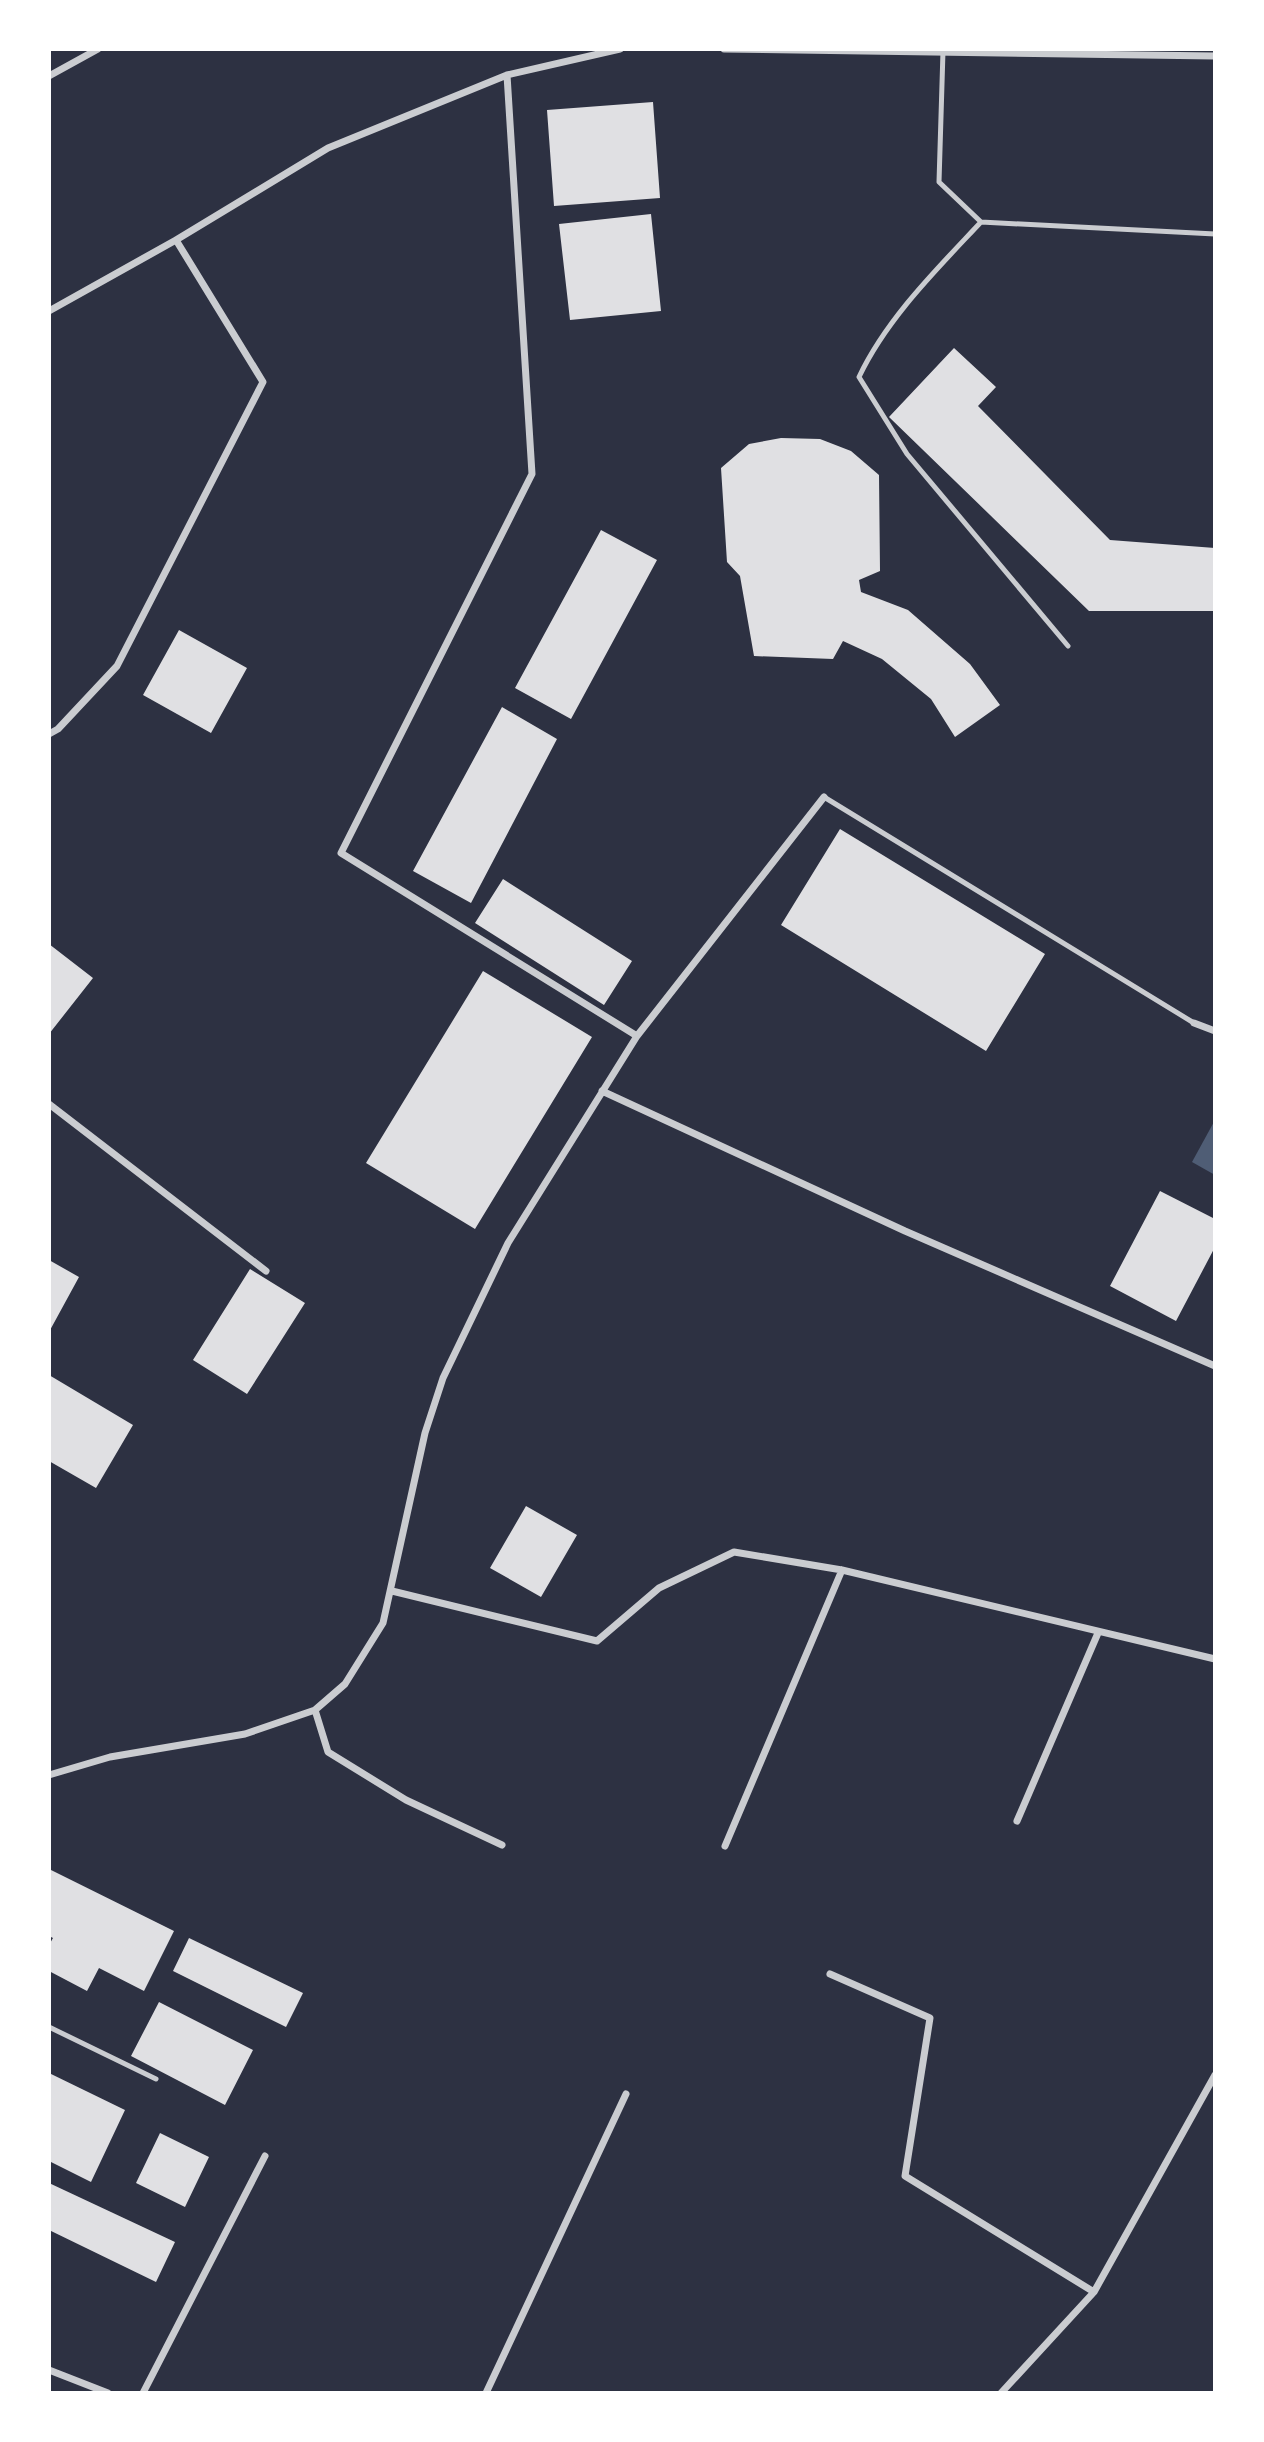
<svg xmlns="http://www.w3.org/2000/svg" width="1264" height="2442" font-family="'Open Sans',sans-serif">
  <rect width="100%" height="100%" fill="#2d3142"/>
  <path fill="#4f5d75" d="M 1215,1120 L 1215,1175 L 1192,1162 Z"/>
  <path fill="#e0e0e3" d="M 653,102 L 660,198 L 554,206 L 547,110 Z
    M 651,214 L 661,311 L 570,320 L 559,224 Z
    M 954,348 L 996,387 L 978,406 L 1110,540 L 1215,548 L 1215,611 L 1089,611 L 889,417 Z
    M 781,438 L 820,439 L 851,451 L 879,475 L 880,571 L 859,580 L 861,592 L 908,610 L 970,664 L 1000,705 L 955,737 L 931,699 L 882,659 L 843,641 L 833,659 L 754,656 L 740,576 L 727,562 L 721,468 L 749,444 Z
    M 601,530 L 657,560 L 571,719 L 515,688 Z
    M 179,630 L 247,668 L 211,733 L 143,695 Z
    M 502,707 L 557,739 L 471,903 L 413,871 Z
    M 840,829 L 1045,954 L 986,1051 L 781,925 Z
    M 503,879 L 632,961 L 604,1005 L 475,923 Z
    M 49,944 L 93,978 L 49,1034 Z
    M 483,971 L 592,1037 L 475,1229 L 366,1163 Z
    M 1160,1191 L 1215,1219 L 1215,1247 L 1176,1321 L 1110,1286 Z
    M 49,1260 L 79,1277 L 49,1332 Z
    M 250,1269 L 305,1303 L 247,1394 L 193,1360 Z
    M 49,1375 L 133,1425 L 96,1488 L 49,1461 Z
    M 526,1506 L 577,1535 L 541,1597 L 490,1568 Z
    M 49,1869 L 174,1931 L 144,1991 L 99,1968 L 87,1991 L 49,1971 L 49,1945 L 53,1938 L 49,1936 Z
    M 189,1938 L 303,1993 L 286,2027 L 173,1971 Z
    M 159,2002 L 253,2050 L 225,2105 L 131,2056 Z
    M 49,2073 L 125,2110 L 91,2182 L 49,2161 Z
    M 160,2133 L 209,2157 L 185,2207 L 136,2183 Z
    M 49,2183 L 175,2242 L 156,2282 L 49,2230 Z"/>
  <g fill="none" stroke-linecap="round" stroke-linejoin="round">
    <path stroke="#caccd0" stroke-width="5" d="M 943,51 L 939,182 L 981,222 C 937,269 887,318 859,377 L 907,454 L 1068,646
      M 981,222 L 1215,234
      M 824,797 L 1194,1023
      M 49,2027 L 156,2079"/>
    <path stroke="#caccd0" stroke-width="7" d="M 724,49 L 1215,56
      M 507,75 L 532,474 L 341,853 L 637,1036
      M 49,76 L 98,49
      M 49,311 L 176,240 L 328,148 L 507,75 L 620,49
      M 49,734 L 58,729 L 117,666 L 263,382 L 176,240
      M 1194,1023 L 1215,1031
      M 602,1091 L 905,1231 L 1215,1366
      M 49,1104 L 266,1271
      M 392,1591 L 597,1641 L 659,1588 L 734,1552 L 842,1570 L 1215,1659
      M 315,1710 L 328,1752 L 406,1800 L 502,1845
      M 49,1775 L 110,1757 L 245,1734 L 315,1710 L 345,1684 L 383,1623 L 425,1433 L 443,1378 L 508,1243 L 637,1036 L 824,797
      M 1017,1821 L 1098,1633
      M 725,1846 L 842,1570
      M 830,1974 L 930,2018 L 905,2176 L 1094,2292
      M 49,2370 L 108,2393
      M 143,2393 L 265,2156
      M 486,2393 L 626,2094
      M 1001,2393 L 1094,2292 L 1215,2075"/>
  </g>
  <rect width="1264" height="2442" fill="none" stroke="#ffffff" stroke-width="102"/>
</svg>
